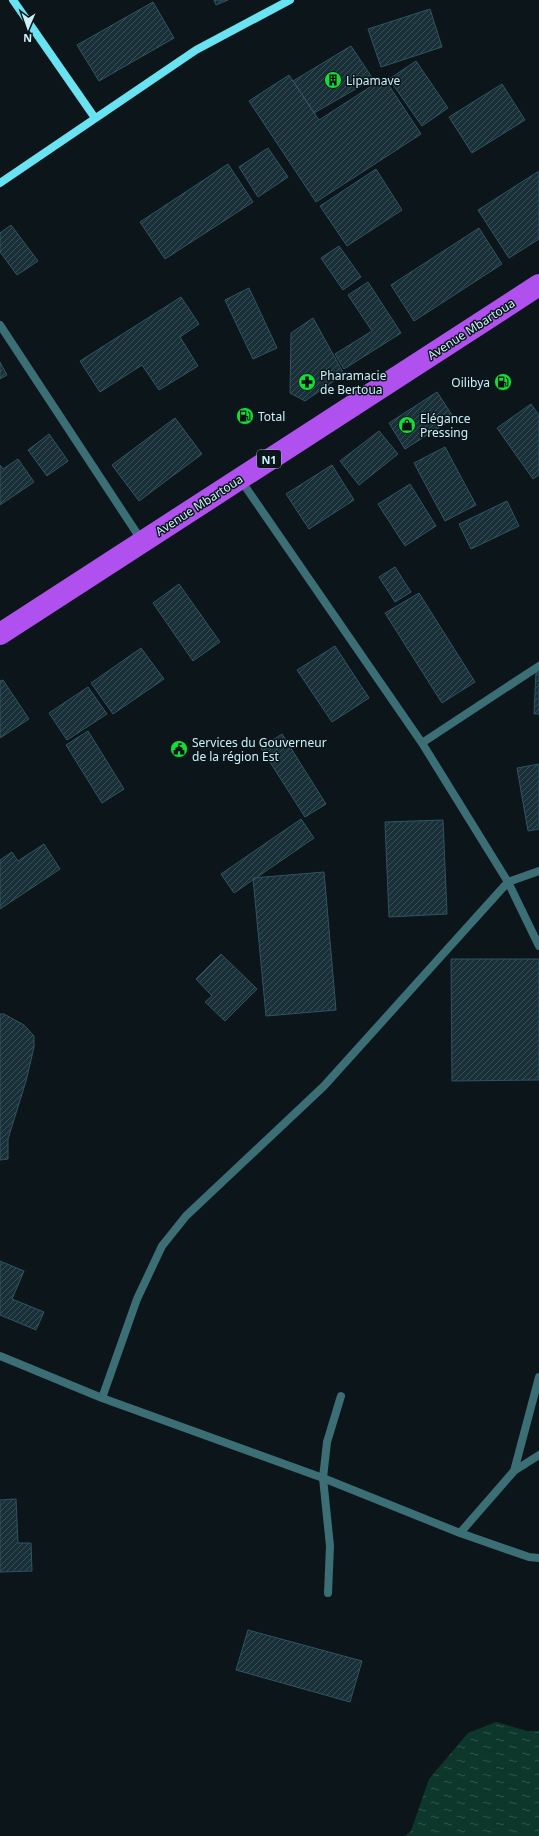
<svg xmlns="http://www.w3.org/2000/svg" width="539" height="1836" font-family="'Noto Sans',sans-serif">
  <defs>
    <pattern id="water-ripples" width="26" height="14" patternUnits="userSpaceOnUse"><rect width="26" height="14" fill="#0e372b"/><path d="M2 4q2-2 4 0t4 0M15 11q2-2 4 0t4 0" fill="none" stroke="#30544b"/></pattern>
    <pattern id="building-hatch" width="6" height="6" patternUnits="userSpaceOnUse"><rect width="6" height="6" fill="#1a3039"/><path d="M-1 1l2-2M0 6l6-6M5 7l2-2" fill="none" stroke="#3a4e57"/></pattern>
  </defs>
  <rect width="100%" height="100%" fill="#0c161a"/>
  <path fill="url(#water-ripples)" d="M 496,1722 L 527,1731 L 539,1731 L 539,1836 L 405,1836 L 411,1831 L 429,1779 L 468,1733 Z"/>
  <path fill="url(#building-hatch)" stroke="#2e5463" d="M 214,0 L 228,0 L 216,5 Z
    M 153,2 L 174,38 L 99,81 L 77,45 Z
    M 430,9 L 442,47 L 381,67 L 368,29 Z
    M 351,46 L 373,79 L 314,113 L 293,81 Z
    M 416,61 L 448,108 L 422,126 L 389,79 Z
    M 289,75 L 319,120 L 384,78 L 421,134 L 316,202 L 249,101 Z
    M 502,84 L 525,120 L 472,153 L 449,117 Z
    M 268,148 L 288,177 L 258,197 L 239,167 Z
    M 228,164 L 253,202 L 165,259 L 140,222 Z
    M 376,169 L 402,210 L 347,246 L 320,206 Z
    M 539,171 L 539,239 L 509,258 L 478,210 Z
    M 11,225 L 38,261 L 17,275 L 0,252 L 0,233 Z
    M 479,228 L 502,264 L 414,321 L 391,285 Z
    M 339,246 L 361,277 L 343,290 L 321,258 Z
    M 368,282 L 401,333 L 344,369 L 335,354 L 372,331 L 348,295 Z
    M 249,288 L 277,348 L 253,359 L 225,300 Z
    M 181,297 L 199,324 L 180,337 L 198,366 L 159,390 L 142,365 L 100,392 L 80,361 Z
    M 313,318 L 344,374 L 305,401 L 290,393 L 291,333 Z
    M 0,362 L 7,375 L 0,379 Z
    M 437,392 L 454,418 L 405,449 L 389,423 Z
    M 531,404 L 539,415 L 539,475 L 533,479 L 497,428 Z
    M 175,418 L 202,454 L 139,501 L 112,465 Z
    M 379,431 L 398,454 L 359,485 L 340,461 Z
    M 49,434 L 68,461 L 47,476 L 28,450 Z
    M 445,447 L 476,505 L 445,521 L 414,463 Z
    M 18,459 L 34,482 L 0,505 L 0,465 L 3,469 Z
    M 332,465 L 354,500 L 309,529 L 286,494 Z
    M 410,484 L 436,526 L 405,546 L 378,504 Z
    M 507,501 L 519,526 L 471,549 L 459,524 Z
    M 395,567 L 411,592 L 395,602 L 379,577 Z
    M 179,584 L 220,642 L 193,661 L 153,603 Z
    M 419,593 L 475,682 L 442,703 L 385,613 Z
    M 335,646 L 369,698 L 332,722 L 297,670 Z
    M 141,648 L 164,679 L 113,714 L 91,683 Z
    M 536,672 L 539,672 L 539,714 L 534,714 Z
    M 3,680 L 29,719 L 0,738 L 0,681 Z
    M 88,687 L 107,714 L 67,740 L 49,713 Z
    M 88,731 L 124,789 L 102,803 L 66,745 Z
    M 282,734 L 326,804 L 305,817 L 261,748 Z
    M 539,764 L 539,829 L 528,831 L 517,768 Z
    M 301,819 L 314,838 L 234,893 L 221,874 Z
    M 443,820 L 447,914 L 389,917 L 385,822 Z
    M 44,844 L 60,869 L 0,909 L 0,860 L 12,852 L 18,861 Z
    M 324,872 L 336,1010 L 266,1016 L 253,878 Z
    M 221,954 L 257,989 L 225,1021 L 205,1002 L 212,996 L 196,979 Z
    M 451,959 L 539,959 L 539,1080 L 452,1081 Z
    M 0,1014 L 4,1014 L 24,1025 L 34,1036 L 34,1047 L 26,1081 L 8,1139 L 8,1159 L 0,1160 Z
    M 0,1261 L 24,1271 L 12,1299 L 44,1312 L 36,1330 L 0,1315 Z
    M 16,1499 L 18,1543 L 31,1543 L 32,1571 L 0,1572 L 0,1500 Z
    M 248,1630 L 362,1661 L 350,1702 L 236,1670 Z"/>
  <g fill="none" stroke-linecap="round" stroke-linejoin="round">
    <path stroke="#3b6e75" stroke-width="8" d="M 0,325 L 142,541
      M 240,479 L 422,743 L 508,882 L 539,946
      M 422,743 L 539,666
      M 0,1356 L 102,1398 L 323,1478 L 460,1533 L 529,1557 L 539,1558
      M 102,1398 L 137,1299 L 162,1246 L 186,1216 L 324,1086 L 508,882 L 539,871
      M 514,1471 L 539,1377
      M 460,1533 L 514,1471 L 539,1455
      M 328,1593 L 330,1546 L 323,1478 L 327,1442 L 341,1396"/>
    <path stroke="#69e3f1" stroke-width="8" d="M 13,0 L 95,118
      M 0,183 L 196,50 L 290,0"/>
    <path stroke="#af50ef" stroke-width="22" d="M 0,634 L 539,285"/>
  </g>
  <defs>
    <g id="building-disc" transform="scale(0.9)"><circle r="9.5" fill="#14dc38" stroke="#0c161a"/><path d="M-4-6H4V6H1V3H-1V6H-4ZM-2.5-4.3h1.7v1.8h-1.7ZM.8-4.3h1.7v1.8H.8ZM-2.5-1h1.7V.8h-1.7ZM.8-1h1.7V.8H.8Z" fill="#111"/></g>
    <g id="pharmacy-disc" transform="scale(0.9)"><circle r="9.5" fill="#14dc38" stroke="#0c161a"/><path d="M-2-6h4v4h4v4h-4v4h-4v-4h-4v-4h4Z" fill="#111"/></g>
    <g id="fuel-disc" transform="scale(0.9)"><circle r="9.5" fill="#14dc38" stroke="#0c161a"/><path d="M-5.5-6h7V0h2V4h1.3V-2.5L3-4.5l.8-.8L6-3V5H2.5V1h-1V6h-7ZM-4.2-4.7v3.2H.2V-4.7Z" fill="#111"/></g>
    <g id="shop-disc" transform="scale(0.9)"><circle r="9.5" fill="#14dc38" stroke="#0c161a"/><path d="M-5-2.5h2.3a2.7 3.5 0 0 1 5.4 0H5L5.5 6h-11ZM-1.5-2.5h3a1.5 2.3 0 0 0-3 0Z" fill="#111"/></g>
    <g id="civic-disc" transform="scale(0.9)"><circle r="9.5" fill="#14dc38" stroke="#0c161a"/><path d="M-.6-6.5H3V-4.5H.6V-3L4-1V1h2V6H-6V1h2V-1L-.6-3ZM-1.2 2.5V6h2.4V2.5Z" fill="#111"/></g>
  </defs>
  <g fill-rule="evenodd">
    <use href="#building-disc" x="333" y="80"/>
    <use href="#pharmacy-disc" x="307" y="382"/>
    <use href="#fuel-disc" x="503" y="382"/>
    <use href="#fuel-disc" x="245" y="416"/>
    <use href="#shop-disc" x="407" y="425"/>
    <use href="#civic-disc" x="179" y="749"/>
  </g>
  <g text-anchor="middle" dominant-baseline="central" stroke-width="3" stroke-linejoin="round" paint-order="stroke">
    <rect fill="#0c161a" stroke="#91afb7" stroke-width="1" x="257" y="450" width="24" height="18" rx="3"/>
    <g font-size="11" font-weight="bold" fill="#caf1fa">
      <text x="269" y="459">N1</text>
    </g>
    <g font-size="12" fill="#caf1fa" stroke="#0c161a" text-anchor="start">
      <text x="346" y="80">Lipamave</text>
      <text x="320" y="375">Pharamacie<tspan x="320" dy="14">de Bertoua</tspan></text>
      <text x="490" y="382" text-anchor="end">Oilibya</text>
      <text x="258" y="416">Total</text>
      <text x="420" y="418">Elégance<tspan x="420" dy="14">Pressing</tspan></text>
      <text x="192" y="742">Services du Gouverneur<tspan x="192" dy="14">de la région Est</tspan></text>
    </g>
    <g font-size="12" fill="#caf1fa" stroke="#0c161a">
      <text transform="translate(471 329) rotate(-33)">Avenue Mbartoua</text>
      <text transform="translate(199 505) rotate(-33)">Avenue Mbartoua</text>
    </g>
  </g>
  <g transform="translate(28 28) rotate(182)" stroke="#0c161a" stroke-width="3" paint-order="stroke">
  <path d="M0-3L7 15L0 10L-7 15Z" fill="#caf1fa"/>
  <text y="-6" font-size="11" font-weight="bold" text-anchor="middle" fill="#caf1fa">N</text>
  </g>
</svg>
